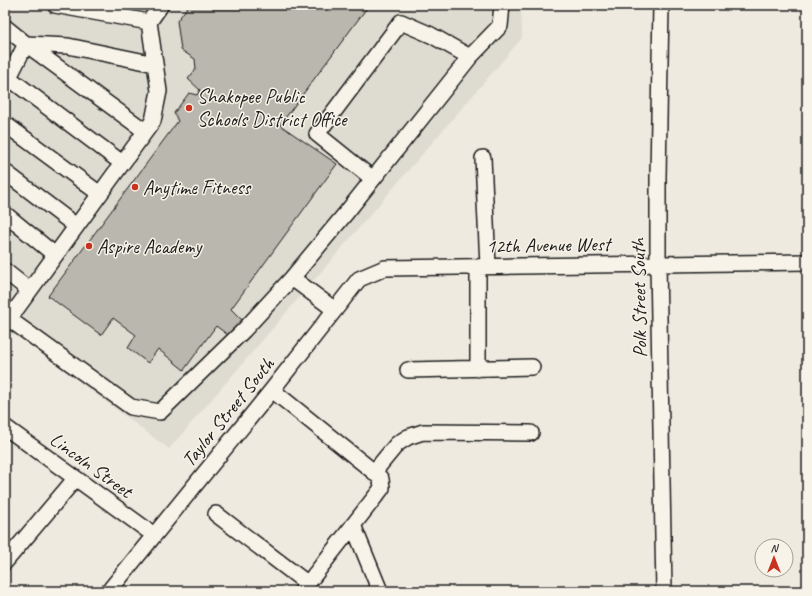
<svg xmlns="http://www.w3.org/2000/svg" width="812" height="596" font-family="Caveat,sans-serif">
  <rect width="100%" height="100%" fill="#eeeae0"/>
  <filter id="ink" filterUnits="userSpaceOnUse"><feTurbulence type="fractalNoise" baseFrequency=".025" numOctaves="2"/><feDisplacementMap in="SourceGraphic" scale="8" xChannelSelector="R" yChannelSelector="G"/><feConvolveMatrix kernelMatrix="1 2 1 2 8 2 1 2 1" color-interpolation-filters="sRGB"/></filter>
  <g filter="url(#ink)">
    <path fill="#dedbd1" d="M 5,5 L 521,5 L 522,38 L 169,449 L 5,326 Z"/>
    <path fill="#bab7af" stroke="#1c1c1c" d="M 189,5 L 369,5 L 280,125 L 337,164 L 231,309 L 243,321 L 228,335 L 216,326 L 184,370 L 158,349 L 148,363 L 128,348 L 136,335 L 113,318 L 101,335 L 48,296 L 178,121 L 174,113 L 189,93 L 197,95 L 200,90 L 188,79 L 196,69 L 195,59 L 181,50 L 177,21 Z"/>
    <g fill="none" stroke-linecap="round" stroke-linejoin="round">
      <g stroke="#1c1c1c" stroke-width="18">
        <path id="minor" d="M 55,5 L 149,22
          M 661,5 L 658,176 L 658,264 L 664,591
          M 5,27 L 26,44 L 5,85
          M 9,78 L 122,163
          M 5,124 L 100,194
          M 145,131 L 26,44 L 68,46 L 155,64
          M 483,158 L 488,266
          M 5,172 L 76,226
          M 373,179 L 317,134 L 401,22 L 431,35 L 470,57
          M 5,214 L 55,255
          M 5,271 L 29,290
          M 335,310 L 292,278 L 346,213 L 470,57 L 500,26 L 502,5
          M 5,316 L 9,319 L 153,121 L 159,91 L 149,22 L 161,5
          M 5,323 L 9,319 L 131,407 L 160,412 L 244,330 L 292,278
          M 478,369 L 478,267
          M 408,370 L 532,367
          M 272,390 L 374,472 L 381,479 L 382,488 L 302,591
          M 5,427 L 154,535
          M 374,472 L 397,444 L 408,437 L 423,432 L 531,433
          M 216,514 L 308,584
          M 353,525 L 380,591
          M 5,562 L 75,479
          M 109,591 L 272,390 L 359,279 L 385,268 L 807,262"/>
      </g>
      <use href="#minor" stroke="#f7f3e8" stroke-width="15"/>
    </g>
  </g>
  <g fill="#c8321e" stroke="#f7f3e8" stroke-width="1.5">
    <circle cx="189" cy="108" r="4"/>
    <circle cx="135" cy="187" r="4"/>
    <circle cx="89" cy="246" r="4"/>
  </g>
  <g text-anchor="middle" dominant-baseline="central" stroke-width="3" stroke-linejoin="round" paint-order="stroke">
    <g font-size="20" fill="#1c1c1c" stroke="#f7f3e8" text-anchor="start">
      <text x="197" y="96">Shakopee Public<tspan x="197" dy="23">Schools District Office</tspan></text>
      <text x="143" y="187">Anytime Fitness</text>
      <text x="97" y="246">Aspire Academy</text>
    </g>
    <g font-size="20" fill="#1c1c1c" stroke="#f7f3e8">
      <text transform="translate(548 245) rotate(-1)">12th Avenue West</text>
      <text transform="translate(639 298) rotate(-91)">Polk Street South</text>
      <text transform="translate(228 412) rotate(-51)">Taylor Street South</text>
      <text transform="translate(91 465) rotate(36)">Lincoln Street</text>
    </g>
  </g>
  <rect width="812" height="596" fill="none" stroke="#f7f3e8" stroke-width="20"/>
  <rect x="10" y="10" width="792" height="576" fill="none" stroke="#1c1c1c" stroke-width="1.5" filter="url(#ink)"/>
  <g transform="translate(774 558)"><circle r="19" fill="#f7f3e8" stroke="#9f9d96"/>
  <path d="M0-3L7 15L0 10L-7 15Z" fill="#c8321e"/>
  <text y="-6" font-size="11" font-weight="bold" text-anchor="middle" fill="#1c1c1c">N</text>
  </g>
</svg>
